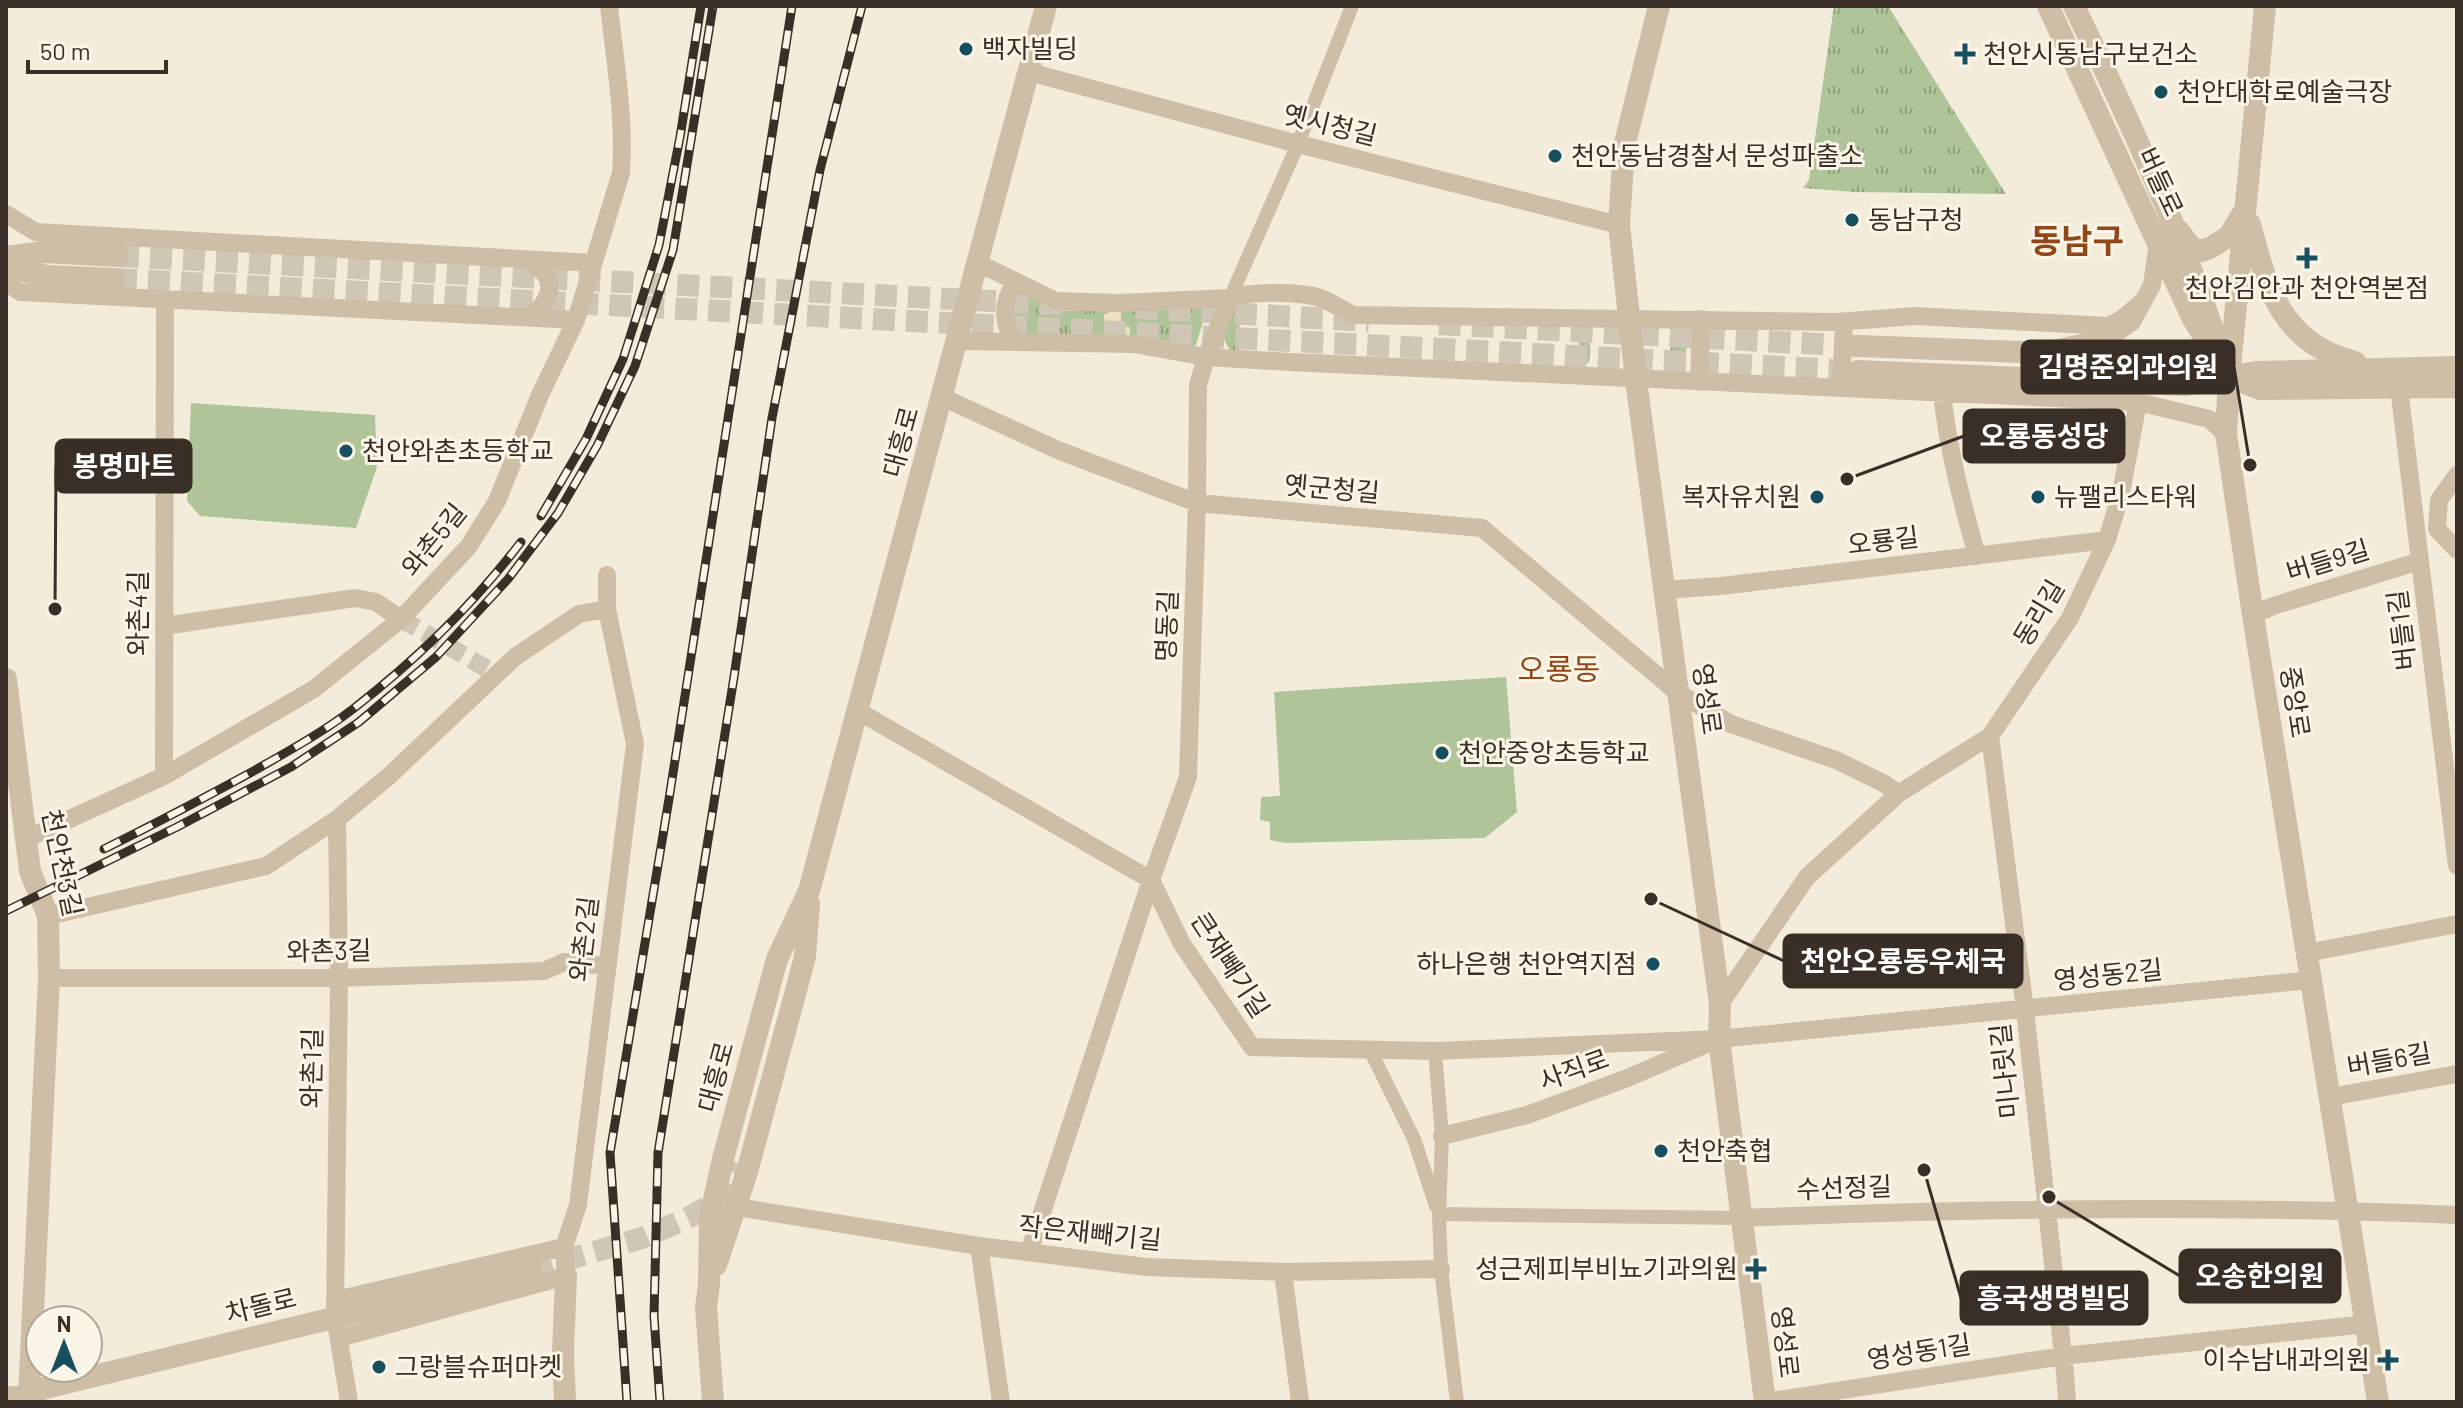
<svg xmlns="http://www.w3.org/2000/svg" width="2463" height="1408" font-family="Barlow,'Noto Sans KR',sans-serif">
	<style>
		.grass { fill: url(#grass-tufts) }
		.park { fill: #afc599 }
		.plaza { fill: #eee1c0 }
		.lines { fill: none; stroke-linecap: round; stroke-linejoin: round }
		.minor-tunnel { stroke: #cfc6b6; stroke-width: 18; stroke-dasharray: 18 9; stroke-linecap: butt }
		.tertiary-tunnel { stroke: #cfc6b6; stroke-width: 22; stroke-dasharray: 22 11; stroke-linecap: butt }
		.pedestrian { stroke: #cebea5; stroke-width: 14 }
		.minor { stroke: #cebea5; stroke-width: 18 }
		.tertiary { stroke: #cebea5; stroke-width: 22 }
		.rail-casing { stroke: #392f27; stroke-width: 9 }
		.rail { stroke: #fbf5e7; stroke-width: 6; stroke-dasharray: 18; stroke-linecap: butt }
		.poi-dot { fill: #184f5f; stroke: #fbf5e7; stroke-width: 3 }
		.labels { text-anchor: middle; stroke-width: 6; stroke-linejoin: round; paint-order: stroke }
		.poi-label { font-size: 26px; fill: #392f27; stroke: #fbf5e7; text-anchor: start }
		.street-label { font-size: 26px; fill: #392f27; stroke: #fbf5e7 }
		.quarter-label { font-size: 30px; fill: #914717; stroke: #fbf5e7 }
		.district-label { font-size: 34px; font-weight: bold; fill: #914717; stroke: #fbf5e7 }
		.leader { fill: none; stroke: #392f27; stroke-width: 3 }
		.callout-dot { fill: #392f27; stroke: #fbf5e7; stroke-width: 3 }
		.callout { fill: #392f27; stroke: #392f27; stroke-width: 3 }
		.callout-label { font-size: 28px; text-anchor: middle; font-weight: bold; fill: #fff }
	</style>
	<defs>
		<pattern id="grass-tufts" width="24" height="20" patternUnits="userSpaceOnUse" patternTransform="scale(2)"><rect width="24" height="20" fill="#afc599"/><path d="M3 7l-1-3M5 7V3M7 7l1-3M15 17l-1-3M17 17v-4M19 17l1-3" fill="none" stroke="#8fa07d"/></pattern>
	</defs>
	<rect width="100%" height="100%" fill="#f4ecda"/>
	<path class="grass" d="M 1834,6 L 1888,6 L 2006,194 L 1854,192 L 1803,188 L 1809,180 Z
		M 1016,289 L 1058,311 L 1108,309 L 1108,315 L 1105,314 L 1104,340 L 1022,339 L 1009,310 Z
		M 1240,302 L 1239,351 L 1230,350 C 1216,331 1227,317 1240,302 Z
		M 1208,306 L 1196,345 L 1190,347 L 1130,341 L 1121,327 L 1121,309 Z
		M 1579,324 C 1591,334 1592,347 1589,362 L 1579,370 Z
		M 1683,325 L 1687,325 L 1685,374 C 1669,365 1668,349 1673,332 Z"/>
	<path class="park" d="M 191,403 L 375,415 L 377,467 L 356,528 L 200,516 L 187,501 Z
		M 1506,677 L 1517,812 L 1485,838 L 1286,843 L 1270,840 L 1270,822 L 1260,820 L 1261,797 L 1280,796 L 1274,692 Z"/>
	<path class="plaza" d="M 1108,309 L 1121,309 L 1121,326 L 1130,327 L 1130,341 L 1104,340 L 1104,314 L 1108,314 Z"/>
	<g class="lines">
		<path class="minor-tunnel" d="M 401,619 L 496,674"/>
		<path class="tertiary-tunnel" d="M 117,256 L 1070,305
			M 115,279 L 1858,371
			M 1136,308 L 1369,321
			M 1439,324 L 1858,346
			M 531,1270 L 642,1238 L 688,1218 L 707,1207 L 720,1193 L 737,1163"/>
		<path class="pedestrian" d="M 1230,298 L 1298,144 L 1352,6
			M 1370,1050 L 1414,1139 L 1436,1206
			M 1435,1051 L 1442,1136 L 1439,1214 L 1441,1269 L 1457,1402
			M 1439,1214 L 1741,1218"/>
		<path class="minor" d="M 1029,72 L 1298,144 L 1619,225
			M 6,214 L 36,232 L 593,263
			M 529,261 C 533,264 540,268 544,273 C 557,289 543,307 530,317
			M 978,263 L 1056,301 L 1118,303 L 1230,298 C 1253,291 1289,292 1313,296 C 1326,298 1341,309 1353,315 L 1837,322 L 1915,316 L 2108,326 L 2122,319 L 2141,303
			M 6,282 L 20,292 L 576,320
			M 957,341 L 1134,344 L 1206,357 L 1290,362 L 2138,402 L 2209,419 L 2226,434
			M 1015,342 C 1001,321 1002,303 1015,282
			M 2057,348 L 2111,337 L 2132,322 L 2152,285 L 2158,243
			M 1699,382 L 1701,319
			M 1841,388 L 1844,322
			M 2399,388 L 2457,866
			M 1942,393 C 1948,450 1962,502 1977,556
			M 942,397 L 1060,451 L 1197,503 L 1482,528 L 1678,693 L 1731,724 L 1836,760 L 1885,784 L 1898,794
			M 2457,475 L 2439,500 L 2437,529 L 2457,550
			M 1664,590 L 1721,586 L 2107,540
			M 2253,615 L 2273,606 L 2420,561
			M 164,626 L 355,598 L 376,602 L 401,619 L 469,546 L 497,501 L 540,395 L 576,320 L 621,173 C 625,118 615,61 609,6
			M 858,711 L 1151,880 L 1182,944 L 1252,1047 L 1435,1051 L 1719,1039 L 2311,980
			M 1990,736 L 2025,1010 L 2065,1373 L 2067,1402
			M 164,776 L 314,689 L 401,619
			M 337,819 L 339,978 L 335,1316 L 349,1402
			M 26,839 L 164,776 L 165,299
			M 48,916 L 266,866 L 337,819 L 389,776 L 515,657 L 579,614 L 607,609
			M 2307,953 L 2457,924
			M 49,978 L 339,978 L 544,971 L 564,962 L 607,966
			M 1720,1004 L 1807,877 L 1898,794 L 1990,736 L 2070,618 L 2107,540 L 2121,493 L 2138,402
			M 2330,1097 L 2457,1074
			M 1442,1136 L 1527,1115 L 1625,1079 L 1709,1043
			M 737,1207 L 979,1246 L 1146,1267 L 1283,1272 L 1441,1269
			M 1741,1218 C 1980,1208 2218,1205 2457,1215
			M 979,1246 L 1001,1402
			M 1029,1252 L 1151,880 L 1188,777 L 1197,503 L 1198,385 L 1206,357 L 1230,298
			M 1283,1272 L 1300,1402
			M 336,1300 L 564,1247
			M 339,1338 L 566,1276 L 564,1247 L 578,1205 L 635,744 L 607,609 L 607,575
			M 1765,1402 L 2063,1356 L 2367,1324"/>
		<path class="tertiary" d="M 1659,6 L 1624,147 L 1619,225 L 1636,380 L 1720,1004 L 1719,1039 L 1765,1402
			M 2048,6 L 2192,317 L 2229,378
			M 2074,6 C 2127,115 2179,227 2217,342
			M 2265,6 L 2229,378 L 2226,434 L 2253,615 L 2378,1402
			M 2250,224 C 2267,289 2282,344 2355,362
			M 2179,231 L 2191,247 L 2201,251 L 2210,248 L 2229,236 L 2243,213
			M 6,257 L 44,252 L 117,256
			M 6,267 L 47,276 L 115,279
			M 1858,346 L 2180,358 L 2260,389 L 2457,387
			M 1858,371 L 2186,385 L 2256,372 L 2457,367
			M 6,679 L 30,871 L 48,916 L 49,978 L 29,1395
			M 716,1265 L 747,1172 L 805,957 L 809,904
			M 6,1398 L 29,1395 L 45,1388 L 531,1270
			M 565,1402 L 563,1352 L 566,1276
			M 713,1402 L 706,1307 L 709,1285 L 710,1217 L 724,1155 L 777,959 L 809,891 L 1046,6"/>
		<defs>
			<path id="rail" d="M 541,516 L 586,439 L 623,359 L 659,245 L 680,137 L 701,6
				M 104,849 C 153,825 202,799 250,773 C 285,753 322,733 353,709 C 416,660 473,605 521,542
				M 6,911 L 177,827 L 291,767 L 359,722 L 436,657 L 508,579 L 558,513 L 597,446 L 635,366 L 673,250 L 713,6
				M 627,1402 L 610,1153 L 669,799 L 792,6
				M 660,1402 L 654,1316 L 658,1153 L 734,677 L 772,418 L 820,170 L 862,6"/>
		</defs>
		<use href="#rail" class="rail-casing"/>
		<use href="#rail" class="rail"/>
	</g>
	<g class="poi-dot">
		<circle cx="966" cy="49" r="8"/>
		<path d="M1961 42h8v8h8v8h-8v8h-8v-8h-8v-8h8z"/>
		<circle cx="2161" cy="92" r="8"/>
		<circle cx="1555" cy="156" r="8"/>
		<circle cx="1852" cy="220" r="8"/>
		<path d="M2303 246h8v8h8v8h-8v8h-8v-8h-8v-8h8z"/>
		<circle cx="346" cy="451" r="8"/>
		<circle cx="1817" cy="497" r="8"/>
		<circle cx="2038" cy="497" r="8"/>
		<circle cx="1442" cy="753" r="8"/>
		<circle cx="1653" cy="964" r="8"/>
		<circle cx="1661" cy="1151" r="8"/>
		<path d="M1752 1257h8v8h8v8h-8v8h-8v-8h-8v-8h8z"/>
		<path d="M2384 1348h8v8h8v8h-8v8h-8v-8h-8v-8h8z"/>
		<circle cx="379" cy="1367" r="8"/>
	</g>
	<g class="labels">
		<g class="poi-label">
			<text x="982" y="58">백자빌딩</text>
			<text x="1983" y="63">천안시동남구보건소</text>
			<text x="2177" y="101">천안대학로예술극장</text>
			<text x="1571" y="165">천안동남경찰서 문성파출소</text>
			<text x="1868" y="229">동남구청</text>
			<text x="2307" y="297" text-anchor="middle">천안김안과 천안역본점</text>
			<text x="362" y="460">천안와촌초등학교</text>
			<text x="1801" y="506" text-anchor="end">복자유치원</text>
			<text x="2054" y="506">뉴팰리스타워</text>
			<text x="1458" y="762">천안중앙초등학교</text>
			<text x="1637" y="973" text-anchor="end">하나은행 천안역지점</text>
			<text x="1677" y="1160">천안축협</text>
			<text x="1738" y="1278" text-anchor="end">성근제피부비뇨기과의원</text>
			<text x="2370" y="1369" text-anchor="end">이수남내과의원</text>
			<text x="395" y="1376">그랑블슈퍼마켓</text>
		</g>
		<g class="street-label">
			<text transform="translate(1330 125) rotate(14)" y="9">옛시청길</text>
			<text transform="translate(2160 182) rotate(65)" y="9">버들로</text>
			<text transform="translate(901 442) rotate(-75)" y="9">대흥로</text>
			<text transform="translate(1332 489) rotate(5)" y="9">옛군청길</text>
			<text transform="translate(434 540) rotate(-51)" y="9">와촌5길</text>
			<text transform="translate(1883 541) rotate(-7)" y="9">오룡길</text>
			<text transform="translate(2328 561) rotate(-17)" y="9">버들9길</text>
			<text transform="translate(138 613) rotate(-90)" y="9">와촌4길</text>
			<text transform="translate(2039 613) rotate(-59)" y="9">동리길</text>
			<text transform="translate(1167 626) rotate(-88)" y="9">명동길</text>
			<text transform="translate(2402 630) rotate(-97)" y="9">버들1길</text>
			<text transform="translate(1707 699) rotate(82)" y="9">영성로</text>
			<text transform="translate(2295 702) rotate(81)" y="9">중앙로</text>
			<text transform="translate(62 863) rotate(78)" y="9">천안천3길</text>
			<text transform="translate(584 939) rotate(-83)" y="9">와촌2길</text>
			<text transform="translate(329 951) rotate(-1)" y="9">와촌3길</text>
			<text transform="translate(1230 965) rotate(57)" y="9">큰재빼기길</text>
			<text transform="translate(2108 975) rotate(-6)" y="9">영성동2길</text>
			<text transform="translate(2389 1060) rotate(-10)" y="9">버들6길</text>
			<text transform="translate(312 1068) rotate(-89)" y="9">와촌1길</text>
			<text transform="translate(1574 1070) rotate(-20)" y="9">사직로</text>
			<text transform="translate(2005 1071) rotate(-96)" y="9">미나릿길</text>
			<text transform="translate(716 1077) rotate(-75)" y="9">대흥로</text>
			<text transform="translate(1844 1188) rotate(-2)" y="9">수선정길</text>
			<text transform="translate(1090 1233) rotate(6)" y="9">작은재빼기길</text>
			<text transform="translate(261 1306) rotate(-14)" y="9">차돌로</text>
			<text transform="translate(1785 1342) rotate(83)" y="9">영성로</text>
			<text transform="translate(1919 1352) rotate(-9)" y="9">영성동1길</text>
		</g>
		<g class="quarter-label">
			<text x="1559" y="680">오룡동</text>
		</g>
		<g class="district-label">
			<text x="2077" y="253">동남구</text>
		</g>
	</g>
	<path class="leader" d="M2250 465L2234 367M1847 479L1964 436M55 609L56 466M1651 899L1784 961M2049 1197L2180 1276M1924 1170L1961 1298"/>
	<g class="callout-dot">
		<circle cx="2250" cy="465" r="8"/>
		<circle cx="1847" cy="479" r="8"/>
		<circle cx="55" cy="609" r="8"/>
		<circle cx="1651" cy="899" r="8"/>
		<circle cx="2049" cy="1197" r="8"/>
		<circle cx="1924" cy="1170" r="8"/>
	</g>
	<g class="callout">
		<rect x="2022" y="341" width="212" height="52" rx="8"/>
		<rect x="1964" y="410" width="160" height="52" rx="8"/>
		<rect x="56" y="440" width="135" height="52" rx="8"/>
		<rect x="1784" y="935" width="238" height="52" rx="8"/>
		<rect x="2180" y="1250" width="160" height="52" rx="8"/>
		<rect x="1961" y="1272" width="186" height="52" rx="8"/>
	</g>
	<g class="callout-label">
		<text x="2128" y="377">김명준외과의원</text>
		<text x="2044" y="446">오룡동성당</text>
		<text x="124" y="476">봉명마트</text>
		<text x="1903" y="971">천안오룡동우체국</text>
		<text x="2260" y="1286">오송한의원</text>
		<text x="2054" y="1308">흥국생명빌딩</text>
	</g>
	<rect width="2463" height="1408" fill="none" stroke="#392f27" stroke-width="16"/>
	<g transform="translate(64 1344)"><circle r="38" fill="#fbf5e7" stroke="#ada69a" stroke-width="2"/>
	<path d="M0-6L14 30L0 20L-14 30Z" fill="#184f5f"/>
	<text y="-12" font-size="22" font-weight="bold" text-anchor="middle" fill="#392f27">N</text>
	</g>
	<path d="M28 60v12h138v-12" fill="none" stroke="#392f27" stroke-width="4"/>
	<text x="40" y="60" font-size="24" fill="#392f27" stroke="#fbf5e7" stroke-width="6" paint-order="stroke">50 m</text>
</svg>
